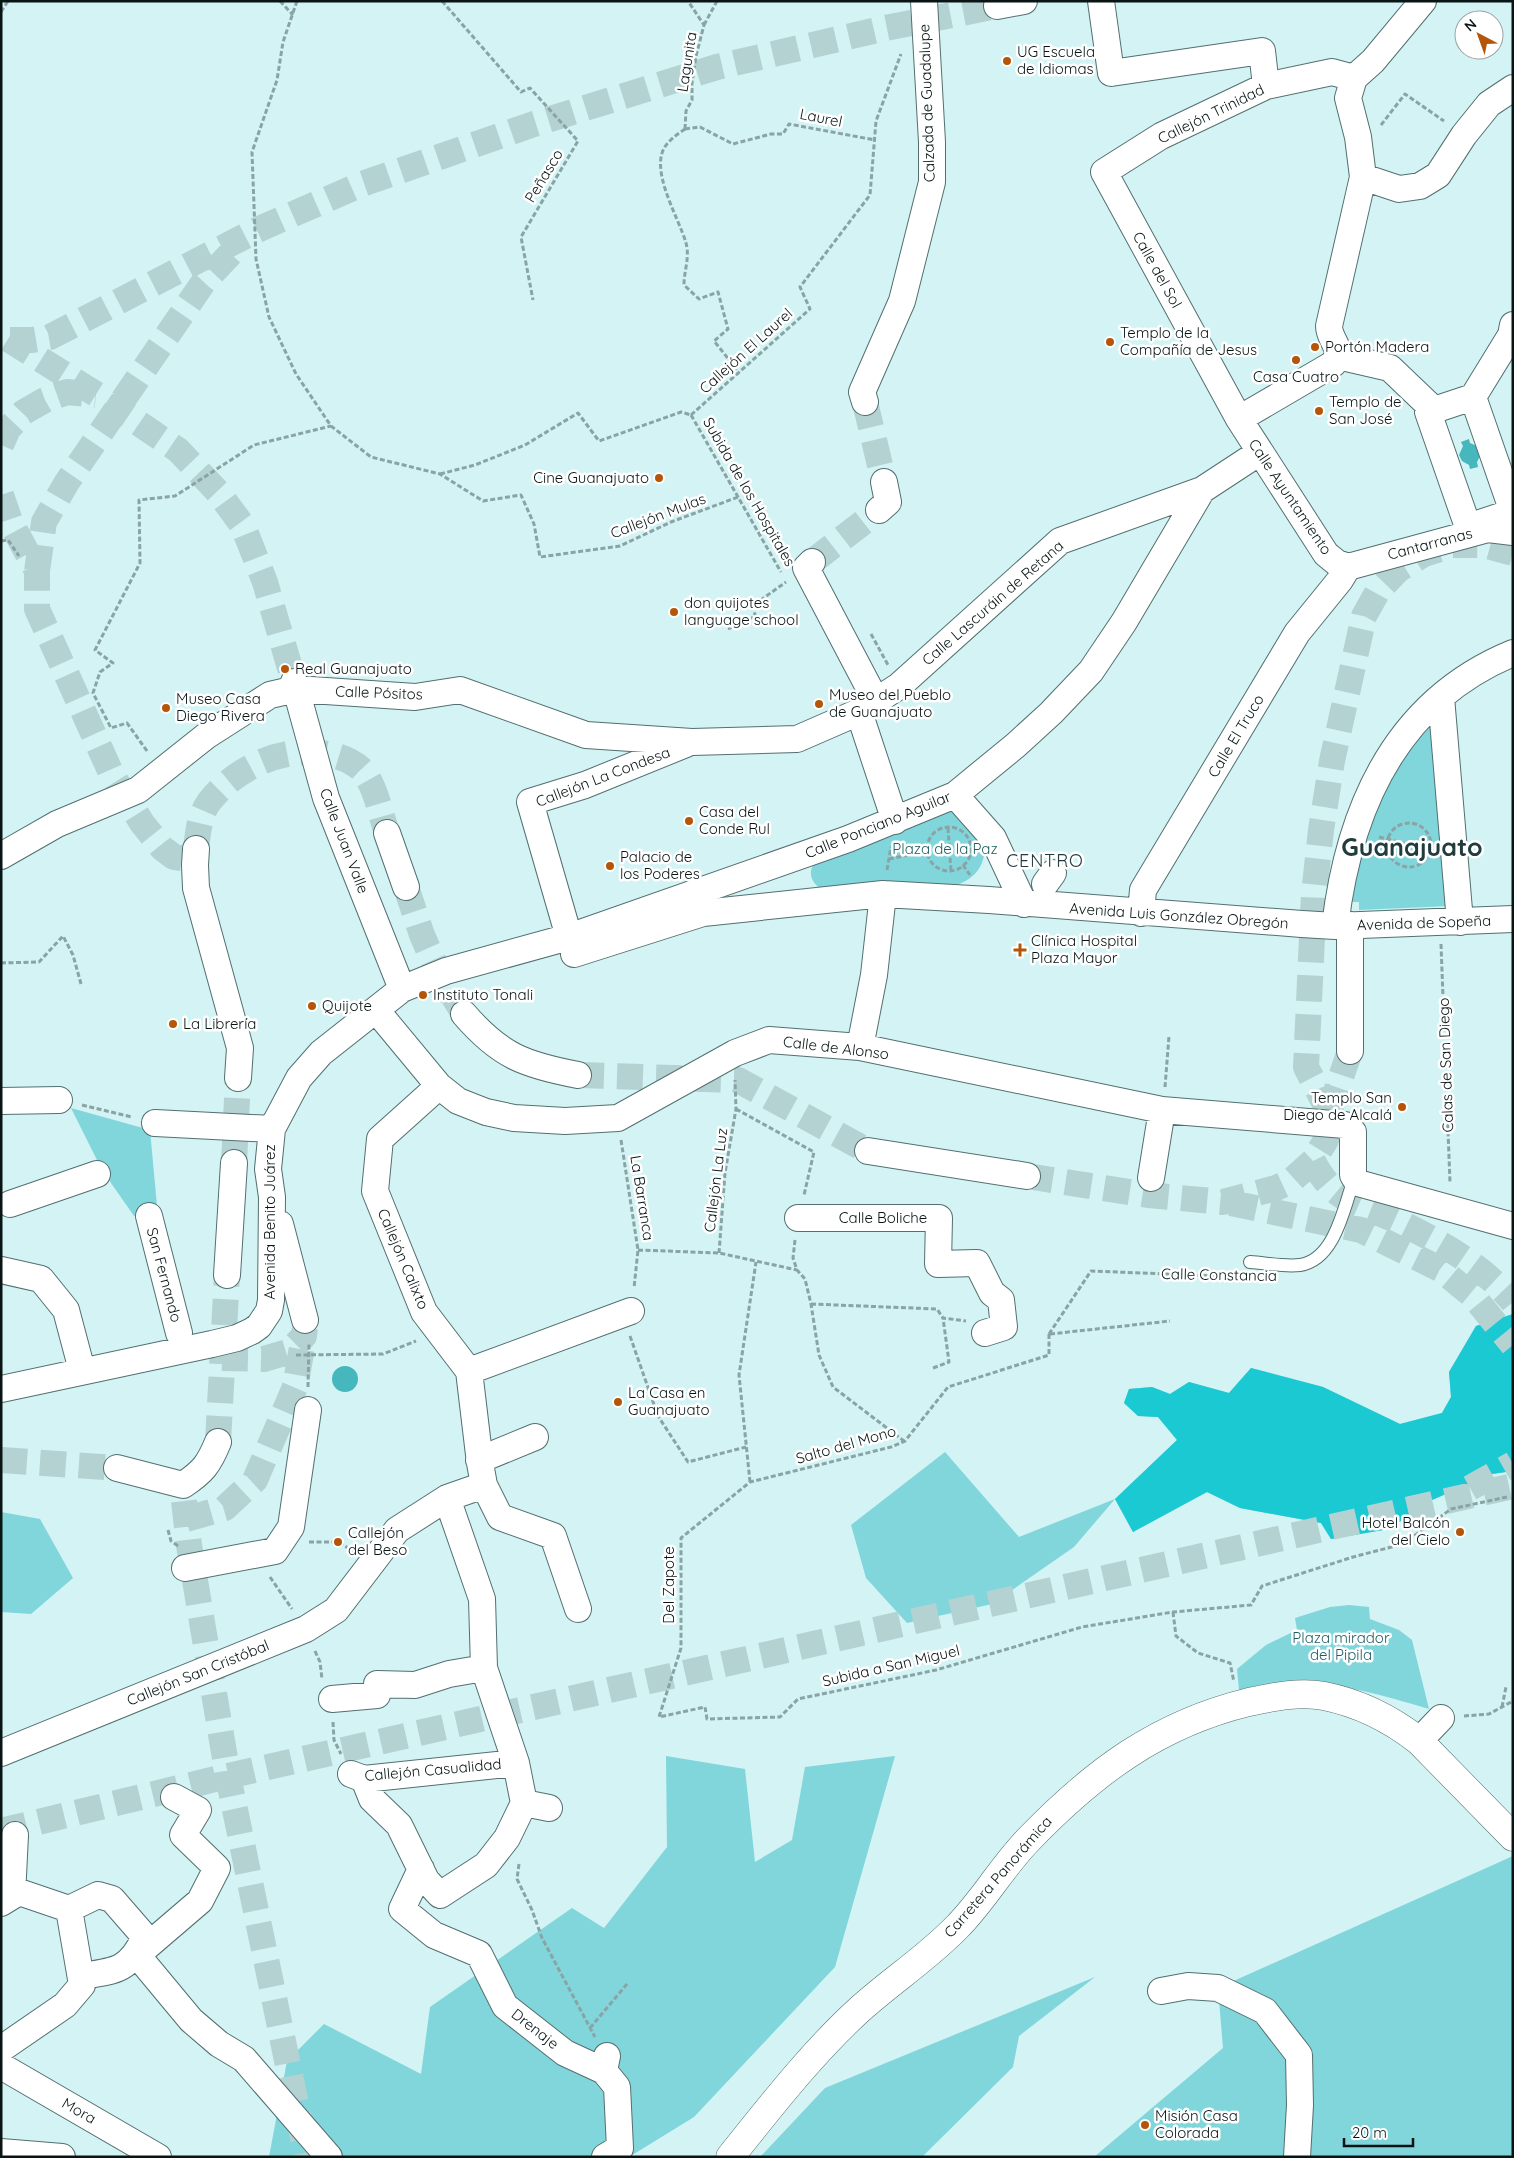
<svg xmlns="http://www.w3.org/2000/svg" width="1514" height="2158" font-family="Quicksand,sans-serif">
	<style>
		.green { fill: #80d6db }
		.forest { fill: #1bc9d2 }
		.water { fill: #46b7bd }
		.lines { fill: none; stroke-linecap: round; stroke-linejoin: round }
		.street-tunnel { stroke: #b5d2d3; stroke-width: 26; stroke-dasharray: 26 13; stroke-linecap: butt }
		.lane-casing { stroke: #536f70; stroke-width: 14 }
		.street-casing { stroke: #536f70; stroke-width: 28 }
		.secondary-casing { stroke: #536f70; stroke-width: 29 }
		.path { stroke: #8aa3a4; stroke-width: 3; stroke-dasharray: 5 2.5; stroke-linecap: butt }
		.lane { stroke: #fff; stroke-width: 12 }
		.street { stroke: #fff; stroke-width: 26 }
		.secondary { stroke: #fff; stroke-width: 28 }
		.poi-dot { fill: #b45509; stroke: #fff; stroke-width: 2 }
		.labels { text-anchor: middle; stroke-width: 5; stroke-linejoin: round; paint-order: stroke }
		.poi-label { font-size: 15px; fill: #091515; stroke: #fff; text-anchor: start }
		.street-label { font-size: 15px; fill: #091515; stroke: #fff }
		.park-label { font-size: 15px; fill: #205e62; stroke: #fff }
		.quarter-label { font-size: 18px; letter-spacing: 1px; fill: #223c3e; stroke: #fff }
		.town-label { font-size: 25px; font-weight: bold; fill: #223c3e; stroke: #fff }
	</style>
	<rect width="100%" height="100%" fill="#d3f3f4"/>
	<path class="green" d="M 1426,724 L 1436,728 L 1449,906 L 1359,910 L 1359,902 L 1346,902 L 1384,776 Z
		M 947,811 L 960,813 L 985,840 C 986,865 977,878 954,886 L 820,888 C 810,881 808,871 815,862 Z
		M 71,1108 L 150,1130 L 157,1206 L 134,1216 L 102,1170 Z
		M 1513,1314 L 1513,1471 L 1492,1474 L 1432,1500 L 1389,1529 L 1331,1539 L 1321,1523 L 1240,1508 L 1207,1492 L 1133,1532 L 1115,1499 L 1074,1547 L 992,1604 L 907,1623 L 866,1578 L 851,1525 L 945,1452 L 1019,1537 L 1115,1499 L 1177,1440 L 1158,1417 L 1138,1416 L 1124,1403 L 1129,1389 L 1152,1387 L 1170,1394 L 1189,1382 L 1229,1393 L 1251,1368 L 1323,1387 L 1400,1424 L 1442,1413 L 1451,1397 L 1449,1372 L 1476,1326 Z
		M 1,1512 L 40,1519 L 73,1578 L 31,1614 L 1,1612 Z
		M 1349,1605 L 1369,1607 L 1370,1619 L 1399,1630 L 1412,1640 L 1429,1709 C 1367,1691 1303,1671 1239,1690 L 1237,1669 L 1266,1645 L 1297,1630 L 1295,1618 L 1330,1607 Z
		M 666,1756 L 745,1769 L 755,1862 L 792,1840 L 805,1767 L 895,1756 L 835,1967 L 694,2117 L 629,2157 L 269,2157 L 287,2061 L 324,2024 L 421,2074 L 430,2007 L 572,1908 L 604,1928 L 667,1847 Z
		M 1513,1856 L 1513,2157 L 1094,2157 L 1223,2048 L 1218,1988 Z
		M 1095,1977 L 1019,2036 L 1013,2067 L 922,2157 L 760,2157 L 825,2088 Z"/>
	<path class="forest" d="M 1513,1314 L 1513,1471 L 1492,1474 L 1432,1500 L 1389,1529 L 1331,1539 L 1321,1523 L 1240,1508 L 1207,1492 L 1133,1532 L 1115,1499 L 1177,1440 L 1158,1417 L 1138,1416 L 1124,1403 L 1129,1389 L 1152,1387 L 1170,1394 L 1189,1382 L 1229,1393 L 1251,1368 L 1323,1387 L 1400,1424 L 1442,1413 L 1451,1397 L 1449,1372 L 1476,1326 Z"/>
	<path class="water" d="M 1469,439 L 1470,443 L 1477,446 L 1480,456 L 1477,462 L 1478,467 L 1470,469 L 1469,465 L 1462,461 L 1459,455 L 1463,446 L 1461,442 Z
		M332 1379a13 13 0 1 1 26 0a13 13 0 1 1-26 0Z"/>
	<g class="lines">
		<path class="street-tunnel" d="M 8,339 L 99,396 L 178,450 L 218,492 L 243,526 L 265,582 L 294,682
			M 10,340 L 32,340 L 50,337 L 257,230 L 362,184 L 534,124 L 717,67 L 886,28 L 997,6
			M 865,402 L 884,482
			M 1,445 L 8,429 L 24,412 L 45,400 L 67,392 L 96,395
			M 1,495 L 10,521 L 37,571 L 37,609 L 112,775 L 142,823 L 162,848 L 174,857 L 188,859
			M 812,562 L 879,510
			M 37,571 L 44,522 L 67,482 L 203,283 L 232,252
			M 196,849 C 198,833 199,816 209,802 C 235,768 284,745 327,754 C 339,756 351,760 361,769 C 376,785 380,813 387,833
			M 406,887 L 422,935 L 438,971 L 464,1014
			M 578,1075 L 738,1080 L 868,1151
			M 1329,1112 L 1350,1051
			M 1313,1161 C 1335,1205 1361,1203 1401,1223 C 1442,1243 1483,1266 1513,1302
			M 234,1163 L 238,1078
			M 1027,1176 L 1148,1195 L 1223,1202 L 1276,1188 L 1291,1181 L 1313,1161 L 1326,1140 L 1329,1112 L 1306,1067 L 1314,894 L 1321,830 L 1332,761 L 1364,616 L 1378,591 L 1398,570 L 1424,554 L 1453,545 L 1484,545 L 1513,553
			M 1231,1203 L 1361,1230 L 1440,1269 L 1473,1296 L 1513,1345
			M 222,1358 L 264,1359 L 288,1352 L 304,1336 L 305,1328
			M 218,1442 L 227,1275
			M 1,1460 L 117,1468
			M 1470,1488 L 1513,1464
			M 184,1501 L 189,1545 L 228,1776 L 307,2157
			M 186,1519 L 225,1508 L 255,1480 L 295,1387 L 304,1336
			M 1,1831 L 228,1776 L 1513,1486"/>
		<defs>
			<path id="lane" d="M 1250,1262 C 1266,1263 1284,1267 1300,1265 C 1335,1260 1344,1207 1354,1179"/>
			<path id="street" d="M 1101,1 L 1111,73 L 1262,51 L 1266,86
				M 997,6 L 1024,1
				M 1363,177 L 1399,189 L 1420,186 L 1438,175 L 1464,135 L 1489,104 L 1513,88
				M 1338,356 C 1339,345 1329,338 1329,326 L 1363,177 L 1358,137 L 1348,98 L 1354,78 L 1373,61 L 1423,1
				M 1338,356 L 1390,368 L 1434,410
				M 1473,397 L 1513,512 L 1468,527 L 1428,412 Z
				M 1473,397 L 1511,335 L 1513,325
				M 865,402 L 862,392 L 902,301 L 932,182 L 932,142 L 924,1
				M 1239,419 L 1333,364 L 1338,356
				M 879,510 L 888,502 L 884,482
				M 812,562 L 806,568 L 876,701
				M 1348,567 L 1337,563 L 1326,554 L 1239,419 L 1104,172 L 1161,136 L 1266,86 L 1332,72 L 1354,78
				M 1348,567 L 1488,529 L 1513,532
				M 294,682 L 326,798 L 402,989
				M 1441,697 L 1460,922
				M 859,712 L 895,821
				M 955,795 L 993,838 L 1024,904
				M 387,833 L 406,887
				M 196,849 L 195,865 L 196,888 L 240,1048 L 238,1078
				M 1,856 L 57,824 L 138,790 L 206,736 L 270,695 L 296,689 L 415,697 L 460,690 L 586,735 L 692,742 L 797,739 L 859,712 L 899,686 L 1060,541 L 1202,490 L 1260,452
				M 1045,884 L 1053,873
				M 1141,913 L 1143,890 L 1297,633 L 1340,580 L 1348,567
				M 1335,926 C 1349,808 1396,701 1513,653
				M 569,937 L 530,802 L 585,785 L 686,744
				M 574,954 L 703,913 L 883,894 L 989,900 L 1302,924 L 1335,926 L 1513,919
				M 376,1010 L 439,1086 L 458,1101 L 486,1112 L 514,1118 L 565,1121 L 618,1118 L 735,1053 L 769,1040 L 860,1047 L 1162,1110 L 1345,1125 L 1353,1132 L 1353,1175 L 1358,1183 L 1513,1226
				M 464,1014 C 500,1056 525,1065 578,1075
				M 860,1047 L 874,975 L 883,894
				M 1350,1051 L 1350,925
				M 439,1086 L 380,1139 L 375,1191 L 424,1312 L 469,1371 L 480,1463 L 484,1485 L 500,1517 L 553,1536 L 578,1609
				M 1,1101 L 59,1100
				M 155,1123 L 272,1129
				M 868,1151 L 1027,1176
				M 1151,1178 L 1162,1110
				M 10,1204 L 97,1174
				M 149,1216 L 179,1333
				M 798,1218 L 939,1218 L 938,1264 L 977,1263 L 992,1293 L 1001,1300 L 1004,1327 L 985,1333
				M 280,1224 L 305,1320
				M 1,1270 L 41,1279 L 66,1310 L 79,1359
				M 227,1275 L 234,1163
				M 469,1371 L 631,1311
				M 1,1389 L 212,1344 L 237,1338 L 252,1331 L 259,1326 L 269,1311 L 271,1300 L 272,1197 L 268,1169 L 272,1129 L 299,1078 L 321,1053 L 402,989 L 446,971 L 569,937 L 848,839 L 955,795 L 1016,745 L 1051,713 L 1091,671 L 1124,622 L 1202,490
				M 479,1460 L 535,1437
				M 117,1468 L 183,1485 C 203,1472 209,1464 218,1442
				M 185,1568 L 275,1551 L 291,1527 L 308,1410
				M 332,1699 L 377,1695 L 377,1684 L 415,1685 L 449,1674 L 484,1668
				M 1419,1741 L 1441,1718
				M 1,1753 L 306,1629 L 336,1610 L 397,1530 L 447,1498 L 484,1485
				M 351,1774 L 364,1779 L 516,1763
				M 364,1779 L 372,1799 L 399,1825 L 426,1880 L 440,1895 L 486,1865 L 507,1838 L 524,1803 L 516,1763 L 484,1668 L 482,1599 L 447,1498
				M 174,1797 L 198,1810 L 183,1835 L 217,1868 L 200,1901 L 137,1955 L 191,2020 L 219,2044 L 244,2059 L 329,2157
				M 524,1803 L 549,1808
				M 421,1869 L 402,1909 L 434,1935 L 479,1954 L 505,2006 L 565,2053 L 604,2071
				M 12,1896 L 15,1835
				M 1,1903 L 19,1892 L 69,1909
				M 69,1909 L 98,1895 L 112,1899 L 145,1937 C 129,1971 115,1971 81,1976
				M 1161,1991 L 1188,1986 L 1218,1988 L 1265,2011 L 1299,2055 L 1300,2105 L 1297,2157
				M 1,2049 L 65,2005 L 82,1985 L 69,1909
				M 1,2066 L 158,2157
				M 1,2152 L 62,2157
				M 605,2157 L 620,2148 L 617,2087 L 604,2071 L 607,2056"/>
			<path id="secondary" d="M 730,2157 C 771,2106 811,2054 859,2010 C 891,1981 927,1958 957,1927 C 984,1900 1003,1865 1030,1838 C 1094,1772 1158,1724 1249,1702 C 1273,1697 1300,1691 1324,1696 C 1359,1703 1391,1719 1419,1741 L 1513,1837"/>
		</defs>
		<use href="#lane" class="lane-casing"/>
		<use href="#street" class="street-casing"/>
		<use href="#secondary" class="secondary-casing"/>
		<path class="path" d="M 280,1 L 293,15
			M 297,1 L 283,42 L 277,80 L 252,152 L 256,259 L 269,317 L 296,374 L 331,426 L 371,457 L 440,474 L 483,501 L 521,495 L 534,524 L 540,557 L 620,546 L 671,522 L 738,497
			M 442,1 L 521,92 L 530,88 L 578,141 L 521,237 L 533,300
			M 1,12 L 8,1
			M 704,25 L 717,1
			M 1381,125 L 1405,94 L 1444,121
			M 685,129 C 679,133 672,138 667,144 C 647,167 679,218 686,243 C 690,258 684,270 684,285 L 699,299 L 718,292 L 728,329 L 714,341 L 739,372
			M 685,129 L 700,127 L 733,144 L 771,134 L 783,134 L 789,124 L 875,140
			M 685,129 L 686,111 L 692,100 L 692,83 L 696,56 L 704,25 L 688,1
			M 691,415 L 810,309 L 800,287 L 870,195 L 876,121 L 901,54
			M 691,415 L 781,572
			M 440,474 L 475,465 L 525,445 L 578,413 L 599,441 L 681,412 L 691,415
			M 1,541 L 8,540 L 19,556
			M 728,629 L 756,616 L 751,607 L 786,582
			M 871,634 L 888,665
			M 147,751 L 127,723 L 111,728 L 93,693 L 100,672 L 113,663 L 95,650 L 140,563 L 139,500 L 175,496 L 254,445 L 331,426
			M1387 845a22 22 0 1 1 44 0a22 22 0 1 1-44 0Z
			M927 849a22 22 0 1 1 44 0a22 22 0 1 1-44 0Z
			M 948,828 L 951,871
			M 1379,837 L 1407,844
			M 889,859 L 927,851
			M 963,865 L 970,875
			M 887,870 L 891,847
			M 1441,944 L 1450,1183
			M 1,963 L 39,962 L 63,936 L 73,955 L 81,984
			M 1165,1087 L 1169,1036
			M 82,1105 L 132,1117
			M 736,1109 L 814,1152 L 804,1195
			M 621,1140 L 638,1250 L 634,1288
			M 795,1240 L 793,1258 L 797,1270 L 805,1279 L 811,1304 L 819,1355 L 833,1387 L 904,1441
			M 638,1250 L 719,1253 L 797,1270
			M 719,1253 L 725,1173 L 736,1109 L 735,1080
			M 811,1304 L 937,1309 L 943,1318 L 966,1321
			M 1049,1334 L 1049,1355 L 948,1387 L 905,1441 L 891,1447 L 750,1482 L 681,1538 L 681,1648 L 659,1717 L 705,1707 L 707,1719 L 780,1717 L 798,1699 L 936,1670 L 1082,1627 L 1173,1612 L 1251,1605 L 1262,1586 L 1353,1557 L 1403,1544 L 1451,1509 L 1507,1497
			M 1049,1334 L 1091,1271 L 1242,1277
			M 1050,1334 L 1170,1321
			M 630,1336 L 658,1416 L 688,1462 L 746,1447
			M 296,1355 L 383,1354 L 416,1341
			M 933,1368 L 949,1362 L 943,1318
			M 308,1387 L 309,1343
			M 750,1482 L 739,1375 L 756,1262
			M 168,1530 L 171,1541 L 178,1546
			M 309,1542 L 338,1542 L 353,1551
			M 270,1577 L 292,1609
			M 1173,1612 L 1176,1636 L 1198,1653 L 1230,1663 L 1234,1682
			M 315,1651 L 320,1662 L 322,1679
			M 1502,1707 L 1506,1687
			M 1464,1716 L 1489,1714 L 1513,1701
			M 333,1722 L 334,1740 L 341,1754
			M 519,1864 L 517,1879 L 532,1910 L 542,1938 L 595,2037
			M 590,2028 L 627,1984"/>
		<use href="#lane" class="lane"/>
		<use href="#street" class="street"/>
		<use href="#secondary" class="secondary"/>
	</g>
	<g class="poi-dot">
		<circle cx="1007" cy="61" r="5"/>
		<circle cx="1110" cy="342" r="5"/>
		<circle cx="1315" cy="347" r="5"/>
		<circle cx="1296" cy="360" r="5"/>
		<circle cx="1319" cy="411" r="5"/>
		<circle cx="659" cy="478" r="5"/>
		<circle cx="674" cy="612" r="5"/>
		<circle cx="285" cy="669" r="5"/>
		<circle cx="819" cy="704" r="5"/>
		<circle cx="166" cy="708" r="5"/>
		<circle cx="689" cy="821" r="5"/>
		<circle cx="610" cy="866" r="5"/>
		<path d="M1017.5 942.5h5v5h5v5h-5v5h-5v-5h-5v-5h5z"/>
		<circle cx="423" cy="995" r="5"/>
		<circle cx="312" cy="1006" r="5"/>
		<circle cx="173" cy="1024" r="5"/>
		<circle cx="1402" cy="1107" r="5"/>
		<circle cx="618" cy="1402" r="5"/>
		<circle cx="1460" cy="1532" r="5"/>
		<circle cx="338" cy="1542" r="5"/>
		<circle cx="1145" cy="2125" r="5"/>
	</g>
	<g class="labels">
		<g class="poi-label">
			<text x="1017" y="57">UG Escuela<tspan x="1017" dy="17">de Idiomas</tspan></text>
			<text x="1120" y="338">Templo de la<tspan x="1120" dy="17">Compañía de Jesus</tspan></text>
			<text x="1325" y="352">Portón Madera</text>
			<text x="1296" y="382" text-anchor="middle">Casa Cuatro</text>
			<text x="1329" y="407">Templo de<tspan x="1329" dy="17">San José</tspan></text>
			<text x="649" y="483" text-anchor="end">Cine Guanajuato</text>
			<text x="684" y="608">don quijotes<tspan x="684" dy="17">language school</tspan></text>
			<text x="295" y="674">Real Guanajuato</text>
			<text x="829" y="700">Museo del Pueblo<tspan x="829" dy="17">de Guanajuato</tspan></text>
			<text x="176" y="704">Museo Casa<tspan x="176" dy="17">Diego Rivera</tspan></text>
			<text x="699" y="817">Casa del<tspan x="699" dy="17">Conde Rul</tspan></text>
			<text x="620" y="862">Palacio de<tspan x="620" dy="17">los Poderes</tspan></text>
			<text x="1031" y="946">Clínica Hospital<tspan x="1031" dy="17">Plaza Mayor</tspan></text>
			<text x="433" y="1000">Instituto Tonali</text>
			<text x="322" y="1011">Quijote</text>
			<text x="183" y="1029">La Librería</text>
			<text x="1392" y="1103" text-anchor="end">Templo San<tspan x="1392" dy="17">Diego de Alcalá</tspan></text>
			<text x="628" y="1398">La Casa en<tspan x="628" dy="17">Guanajuato</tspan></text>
			<text x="1450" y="1528" text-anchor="end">Hotel Balcón<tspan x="1450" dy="17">del Cielo</tspan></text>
			<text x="348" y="1538">Callejón<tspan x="348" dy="17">del Beso</tspan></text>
			<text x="1155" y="2121">Misión Casa<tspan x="1155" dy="17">Colorada</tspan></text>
		</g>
		<g class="street-label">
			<text transform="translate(687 62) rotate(-81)" y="5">Lagunita</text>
			<text transform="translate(927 103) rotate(-92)" y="5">Calzada de Guadalupe</text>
			<text transform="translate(1211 114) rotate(-26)" y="5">Callejón Trinidad</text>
			<text transform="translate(821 118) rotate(11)" y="5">Laurel</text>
			<text transform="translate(544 176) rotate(-59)" y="5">Peñasco</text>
			<text transform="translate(1157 270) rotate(61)" y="5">Calle del Sol</text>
			<text transform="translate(746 351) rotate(-42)" y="5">Callejón El Laurel</text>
			<text transform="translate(749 492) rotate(60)" y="5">Subida de los Hospitales</text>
			<text transform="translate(1290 497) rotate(56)" y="5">Calle Ayuntamiento</text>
			<text transform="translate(658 516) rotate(-21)" y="5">Callejón Mulas</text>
			<text transform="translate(1430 544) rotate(-15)" y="5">Cantarranas</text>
			<text transform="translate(993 603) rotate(-41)" y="5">Calle Lascuráin de Retana</text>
			<text transform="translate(379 693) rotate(2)" y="5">Calle Pósitos</text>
			<text transform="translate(1236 736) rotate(-59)" y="5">Calle El Truco</text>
			<text transform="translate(603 777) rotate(-21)" y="5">Callejón La Condesa</text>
			<text transform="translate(878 825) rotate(-22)" y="5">Calle Ponciano Aguilar</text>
			<text transform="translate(344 841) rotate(69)" y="5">Calle Juan Valle</text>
			<text transform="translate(1179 916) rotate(4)" y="5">Avenida Luis González Obregón</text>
			<text transform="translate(1424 923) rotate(-2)" y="5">Avenida de Sopeña</text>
			<text transform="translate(836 1048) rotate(7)" y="5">Calle de Alonso</text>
			<text transform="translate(1446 1065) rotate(-92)" y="5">Calas de San Diego</text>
			<text transform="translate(716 1180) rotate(-83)" y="5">Callejón La Luz</text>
			<text transform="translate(642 1198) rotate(81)" y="5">La Barranca</text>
			<text x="883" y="1223">Calle Boliche</text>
			<text transform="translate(270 1222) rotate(-90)" y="5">Avenida Benito Juárez</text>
			<text transform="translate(403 1259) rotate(67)" y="5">Callejón Calixto</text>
			<text transform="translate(164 1275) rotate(75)" y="5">San Fernando</text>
			<text transform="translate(1219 1275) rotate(1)" y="5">Calle Constancia</text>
			<text transform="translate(846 1445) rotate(-16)" y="5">Salto del Mono</text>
			<text transform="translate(669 1585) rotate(-90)" y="5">Del Zapote</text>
			<text transform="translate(891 1666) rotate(-13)" y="5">Subida a San Miguel</text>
			<text transform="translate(198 1673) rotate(-22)" y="5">Callejón San Cristóbal</text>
			<text transform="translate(433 1770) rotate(-5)" y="5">Callejón Casualidad</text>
			<text transform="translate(998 1877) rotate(-49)" y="5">Carretera Panorámica</text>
			<text transform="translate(535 2029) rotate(38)" y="5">Drenaje</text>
			<text transform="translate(79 2111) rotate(30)" y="5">Mora</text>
		</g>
		<g class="park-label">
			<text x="945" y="854">Plaza de la Paz</text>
			<text x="1341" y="1643">Plaza mirador<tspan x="1341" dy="17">del Pipila</tspan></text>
		</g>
		<g class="quarter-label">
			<text x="1045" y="867">CENTRO</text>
		</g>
		<g class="town-label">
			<text x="1412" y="856">Guanajuato</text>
		</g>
	</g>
	<rect width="1514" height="2158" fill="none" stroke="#091515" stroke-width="5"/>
	<g transform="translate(1479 35) rotate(319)"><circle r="24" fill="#ffffff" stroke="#9da1a1"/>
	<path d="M0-4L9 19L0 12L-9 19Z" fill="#b45509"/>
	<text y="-8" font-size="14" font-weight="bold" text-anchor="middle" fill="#091515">N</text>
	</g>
	<path d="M1344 2138v8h69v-8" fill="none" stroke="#091515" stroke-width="2.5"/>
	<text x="1352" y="2138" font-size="15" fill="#091515" stroke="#ffffff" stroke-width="4" paint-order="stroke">20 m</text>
</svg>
